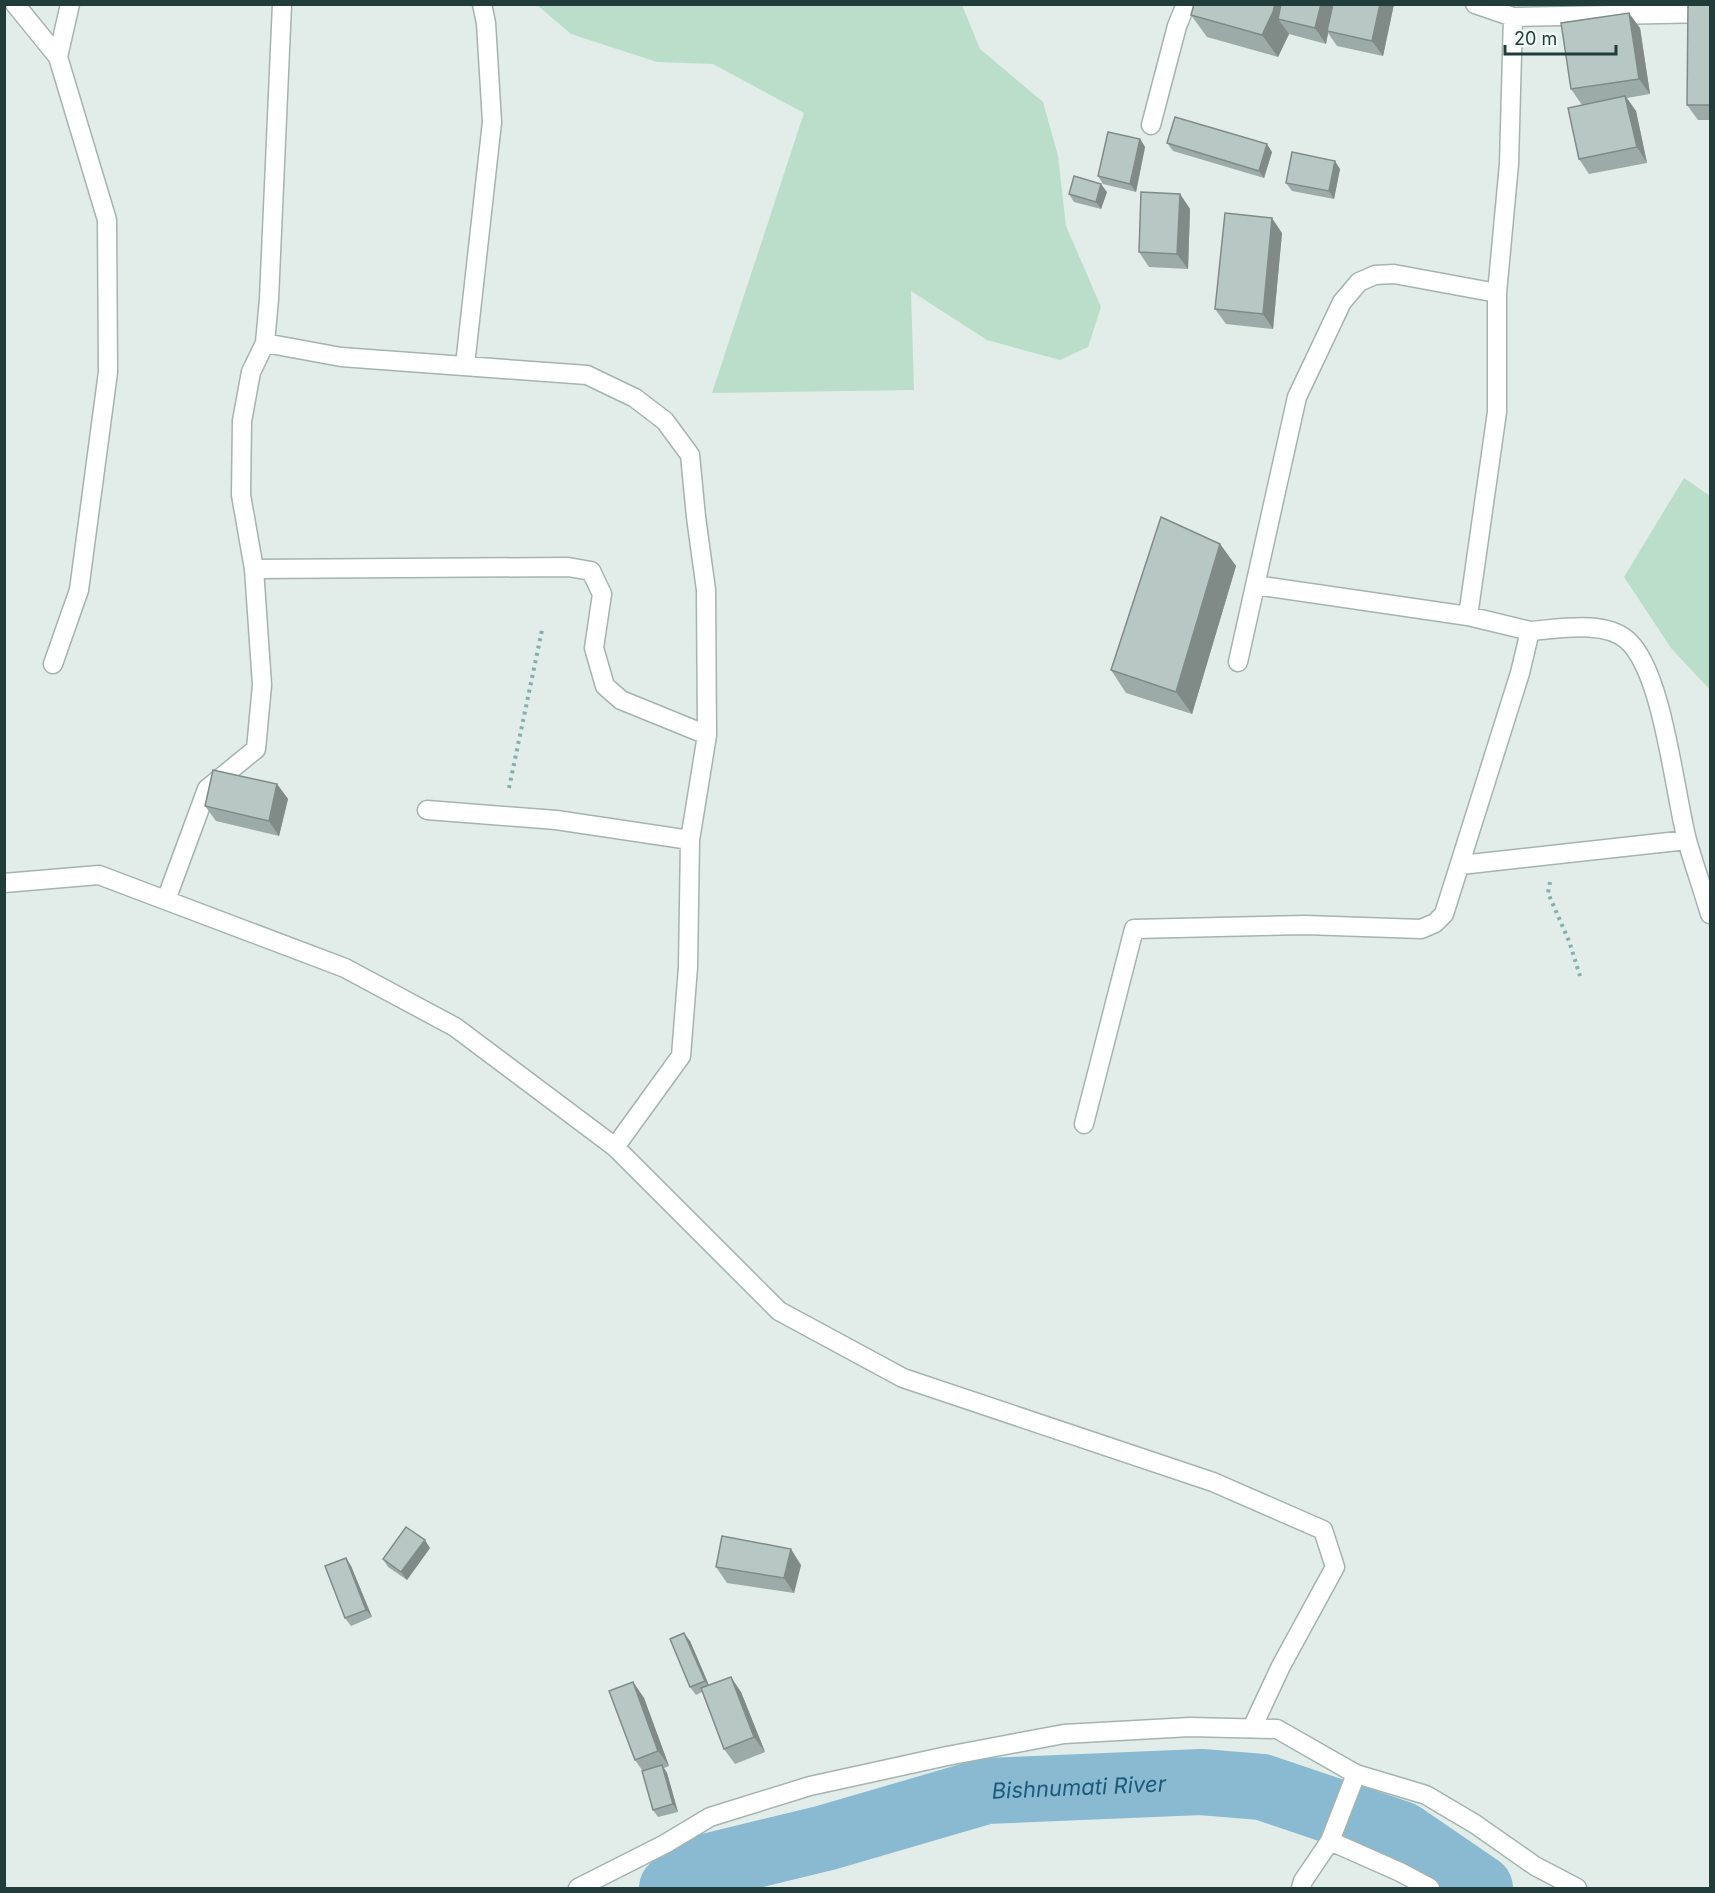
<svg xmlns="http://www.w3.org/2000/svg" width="1715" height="1893" font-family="Inter,sans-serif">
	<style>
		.green { fill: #badeca }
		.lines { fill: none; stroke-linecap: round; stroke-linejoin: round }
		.river { stroke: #89bad2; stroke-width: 66 }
		.street-casing { stroke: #a4b4b1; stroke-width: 21 }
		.path { stroke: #82b0aa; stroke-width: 4; stroke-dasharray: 3 4.5; stroke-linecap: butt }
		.street { stroke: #fff; stroke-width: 18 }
		.wall { fill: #9daba8 }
		.shaded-wall { fill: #808b88 }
		.building { fill: #b7c7c3; stroke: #808b88; stroke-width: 1.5 }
		.labels { text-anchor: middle; stroke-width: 4.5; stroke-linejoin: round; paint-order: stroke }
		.water-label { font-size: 22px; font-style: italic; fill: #1b5a7a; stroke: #f2f9f6 }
	</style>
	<rect width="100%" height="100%" fill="#e2ece9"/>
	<path class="green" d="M 537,5 L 962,5 L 980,49 L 1043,102 L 1058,156 L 1066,226 L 1101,307 L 1088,347 L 1060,360 L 987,340 L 911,291 L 914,390 L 712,393 L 804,113 L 713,64 L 657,62 L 571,34 Z
		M 1684,478 L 1710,496 L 1710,690 L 1671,648 L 1624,577 Z"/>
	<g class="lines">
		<path class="river" id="s1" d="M 672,1888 L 693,1870 L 825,1838 L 986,1791 L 1201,1782 L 1262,1787 L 1401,1834 L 1480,1888"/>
		<defs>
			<path id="street" d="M 15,4 L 58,57
				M 282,4 L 269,299 L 265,343 L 341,357 L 587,375 L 635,398 L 665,421 L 690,455 L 696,517 L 706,590 L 707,735 L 690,840 L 688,967 L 681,1056 L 615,1147
				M 1475,4 L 1513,17 L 1710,13
				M 1151,125 L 1177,26 L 1186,4
				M 465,365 L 492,122 L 486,23 L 482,4
				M 254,569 L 568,567 L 591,571 L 602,594 L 594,648 L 605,686 L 621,700 L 707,735
				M 1468,616 L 1497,412 L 1497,293 L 1509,164 L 1513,17
				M 1530,631 C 1559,629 1604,620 1627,640 C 1663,671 1674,791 1687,840 C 1694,865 1703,890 1710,914
				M 1238,662 L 1297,397 L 1342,302 L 1359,282 L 1375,275 L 1394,274 L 1497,293
				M 53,664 L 79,590 L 108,372 L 107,220 L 58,57 L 70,4
				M 427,810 L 556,820 L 690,840
				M 1461,865 L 1687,840
				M 4,883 L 99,875 L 345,968 L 455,1027 L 615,1147 L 779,1311 L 903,1378 L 1213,1482 L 1323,1530 L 1335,1567 L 1281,1666 L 1252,1728
				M 166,900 L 207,789 L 256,749 L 262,685 L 254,569 L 241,495 L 242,421 L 251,372 L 265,343
				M 1084,1124 L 1134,929 L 1305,925 L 1421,929 L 1435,923 L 1444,914 L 1520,673 L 1530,631 L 1468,616 L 1255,585
				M 1330,1841 L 1356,1774
				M 578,1888 L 665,1844 L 710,1817 L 810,1786 L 947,1756 L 1064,1734 L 1190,1727 L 1277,1729 L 1356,1774 L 1426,1795 L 1475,1824 L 1535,1866 L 1577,1888
				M 1301,1888 L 1303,1881 L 1330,1841 L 1400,1872 L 1430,1888"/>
		</defs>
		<use href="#street" class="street-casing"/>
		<path class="path" d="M 509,788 L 542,630
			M 1550,882 L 1548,893 L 1569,941 L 1580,976"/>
		<use href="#street" class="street"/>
	</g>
	<path class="wall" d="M 1194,4 L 1394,4 L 1383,56 L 1337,46 L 1328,33 L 1326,44 L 1289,34 L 1278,57 L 1207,37 L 1191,15 Z
		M 1710,5 L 1710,120 L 1698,120 L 1687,105 Z
		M 1640,28 L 1650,94 L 1627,98 L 1636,111 L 1647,163 L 1589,174 L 1579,159 L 1582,105 L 1571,89 Z
		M 1140,139 L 1145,147 L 1136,192 L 1103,184 L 1098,176 Z
		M 1167,143 L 1272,152 L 1264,178 L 1173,151 Z
		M 1340,169 L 1334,199 L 1292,191 L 1286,183 Z
		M 1107,192 L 1101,209 L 1074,202 L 1069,194 Z
		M 1180,194 L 1190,209 L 1188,269 L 1149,267 L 1139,252 Z
		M 1282,233 L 1273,329 L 1226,324 L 1215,309 Z
		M 1220,544 L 1236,566 L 1192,714 L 1126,693 L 1111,670 Z
		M 277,784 L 288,799 L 279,836 L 216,821 L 205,806 Z
		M 430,1548 L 407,1580 L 388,1567 L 383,1559 Z
		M 346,1558 L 351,1566 L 372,1617 L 351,1626 L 345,1618 Z
		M 801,1565 L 794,1593 L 727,1583 L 716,1567 Z
		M 690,1641 L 709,1685 L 741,1692 L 765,1752 L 735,1764 L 724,1749 L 702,1692 L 696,1695 L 690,1687 Z
		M 633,1682 L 644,1698 L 669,1766 L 664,1768 L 667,1773 L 678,1812 L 658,1817 L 653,1810 L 642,1770 L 635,1760 Z"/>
	<path class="shaded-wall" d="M 1275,4 L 1296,4 L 1278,19 L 1289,34 L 1278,57 L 1262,35 Z
		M 1321,4 L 1336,4 L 1327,31 L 1328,33 L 1326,44 L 1315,28 Z
		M 1380,4 L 1394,4 L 1383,56 L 1372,41 Z
		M 1629,13 L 1640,28 L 1650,94 L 1639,79 Z
		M 1625,96 L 1636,111 L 1647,163 L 1637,147 Z
		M 1140,139 L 1145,147 L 1136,192 L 1130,184 Z
		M 1267,144 L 1272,152 L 1264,178 L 1259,171 Z
		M 1335,161 L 1340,169 L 1334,199 L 1329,191 Z
		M 1101,184 L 1107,192 L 1101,209 L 1096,202 Z
		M 1180,194 L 1190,209 L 1188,269 L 1177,254 Z
		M 1272,218 L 1282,233 L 1273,329 L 1263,314 Z
		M 1220,544 L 1236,566 L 1192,714 L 1176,692 Z
		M 277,784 L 288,799 L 279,836 L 269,821 Z
		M 425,1540 L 430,1548 L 407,1580 L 401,1572 Z
		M 791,1549 L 801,1565 L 794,1593 L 784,1578 Z
		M 346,1558 L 351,1566 L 372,1617 L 366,1610 Z
		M 684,1633 L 690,1641 L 710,1688 L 705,1681 Z
		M 731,1677 L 741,1692 L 765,1752 L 754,1737 Z
		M 633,1682 L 644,1698 L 669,1766 L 658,1751 Z
		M 662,1765 L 667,1773 L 678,1812 L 673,1804 Z"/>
	<path class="building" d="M 1194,4 L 1275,4 L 1273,12 L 1262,35 L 1191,15 Z
		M 1281,4 L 1321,4 L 1315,28 L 1278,19 Z
		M 1333,4 L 1380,4 L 1372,41 L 1327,31 Z
		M 1688,5 L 1710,5 L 1710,105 L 1687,105 Z
		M 1629,13 L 1639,79 L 1571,89 L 1561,23 Z
		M 1625,96 L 1637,147 L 1579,159 L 1568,108 Z
		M 1175,117 L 1267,144 L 1259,171 L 1167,143 Z
		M 1108,132 L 1140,139 L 1130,184 L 1098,176 Z
		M 1292,152 L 1335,161 L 1329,191 L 1286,183 Z
		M 1074,176 L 1101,184 L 1096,202 L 1069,194 Z
		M 1141,192 L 1180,194 L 1177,254 L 1139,252 Z
		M 1225,213 L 1272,218 L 1263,314 L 1215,309 Z
		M 1161,517 L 1220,544 L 1176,692 L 1111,670 Z
		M 213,770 L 277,784 L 269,821 L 205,806 Z
		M 406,1527 L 425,1540 L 401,1572 L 383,1559 Z
		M 722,1536 L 791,1549 L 784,1578 L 716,1567 Z
		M 346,1558 L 366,1610 L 345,1618 L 325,1566 Z
		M 684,1633 L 705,1681 L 690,1687 L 670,1639 Z
		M 731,1677 L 754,1737 L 724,1749 L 701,1688 Z
		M 633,1682 L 658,1751 L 635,1760 L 609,1691 Z
		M 662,1765 L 673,1804 L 653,1810 L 642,1771 Z"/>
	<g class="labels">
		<g class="water-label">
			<text dy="8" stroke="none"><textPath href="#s1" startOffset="424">Bishnumati River</textPath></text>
		</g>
	</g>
	<rect width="1715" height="1893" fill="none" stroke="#213d3b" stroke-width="12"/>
	<path d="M1505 45v9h111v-9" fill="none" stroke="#213d3b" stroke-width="3"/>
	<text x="1514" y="45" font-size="18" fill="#213d3b" stroke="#f2f9f6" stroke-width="4.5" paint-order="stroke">20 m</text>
</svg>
